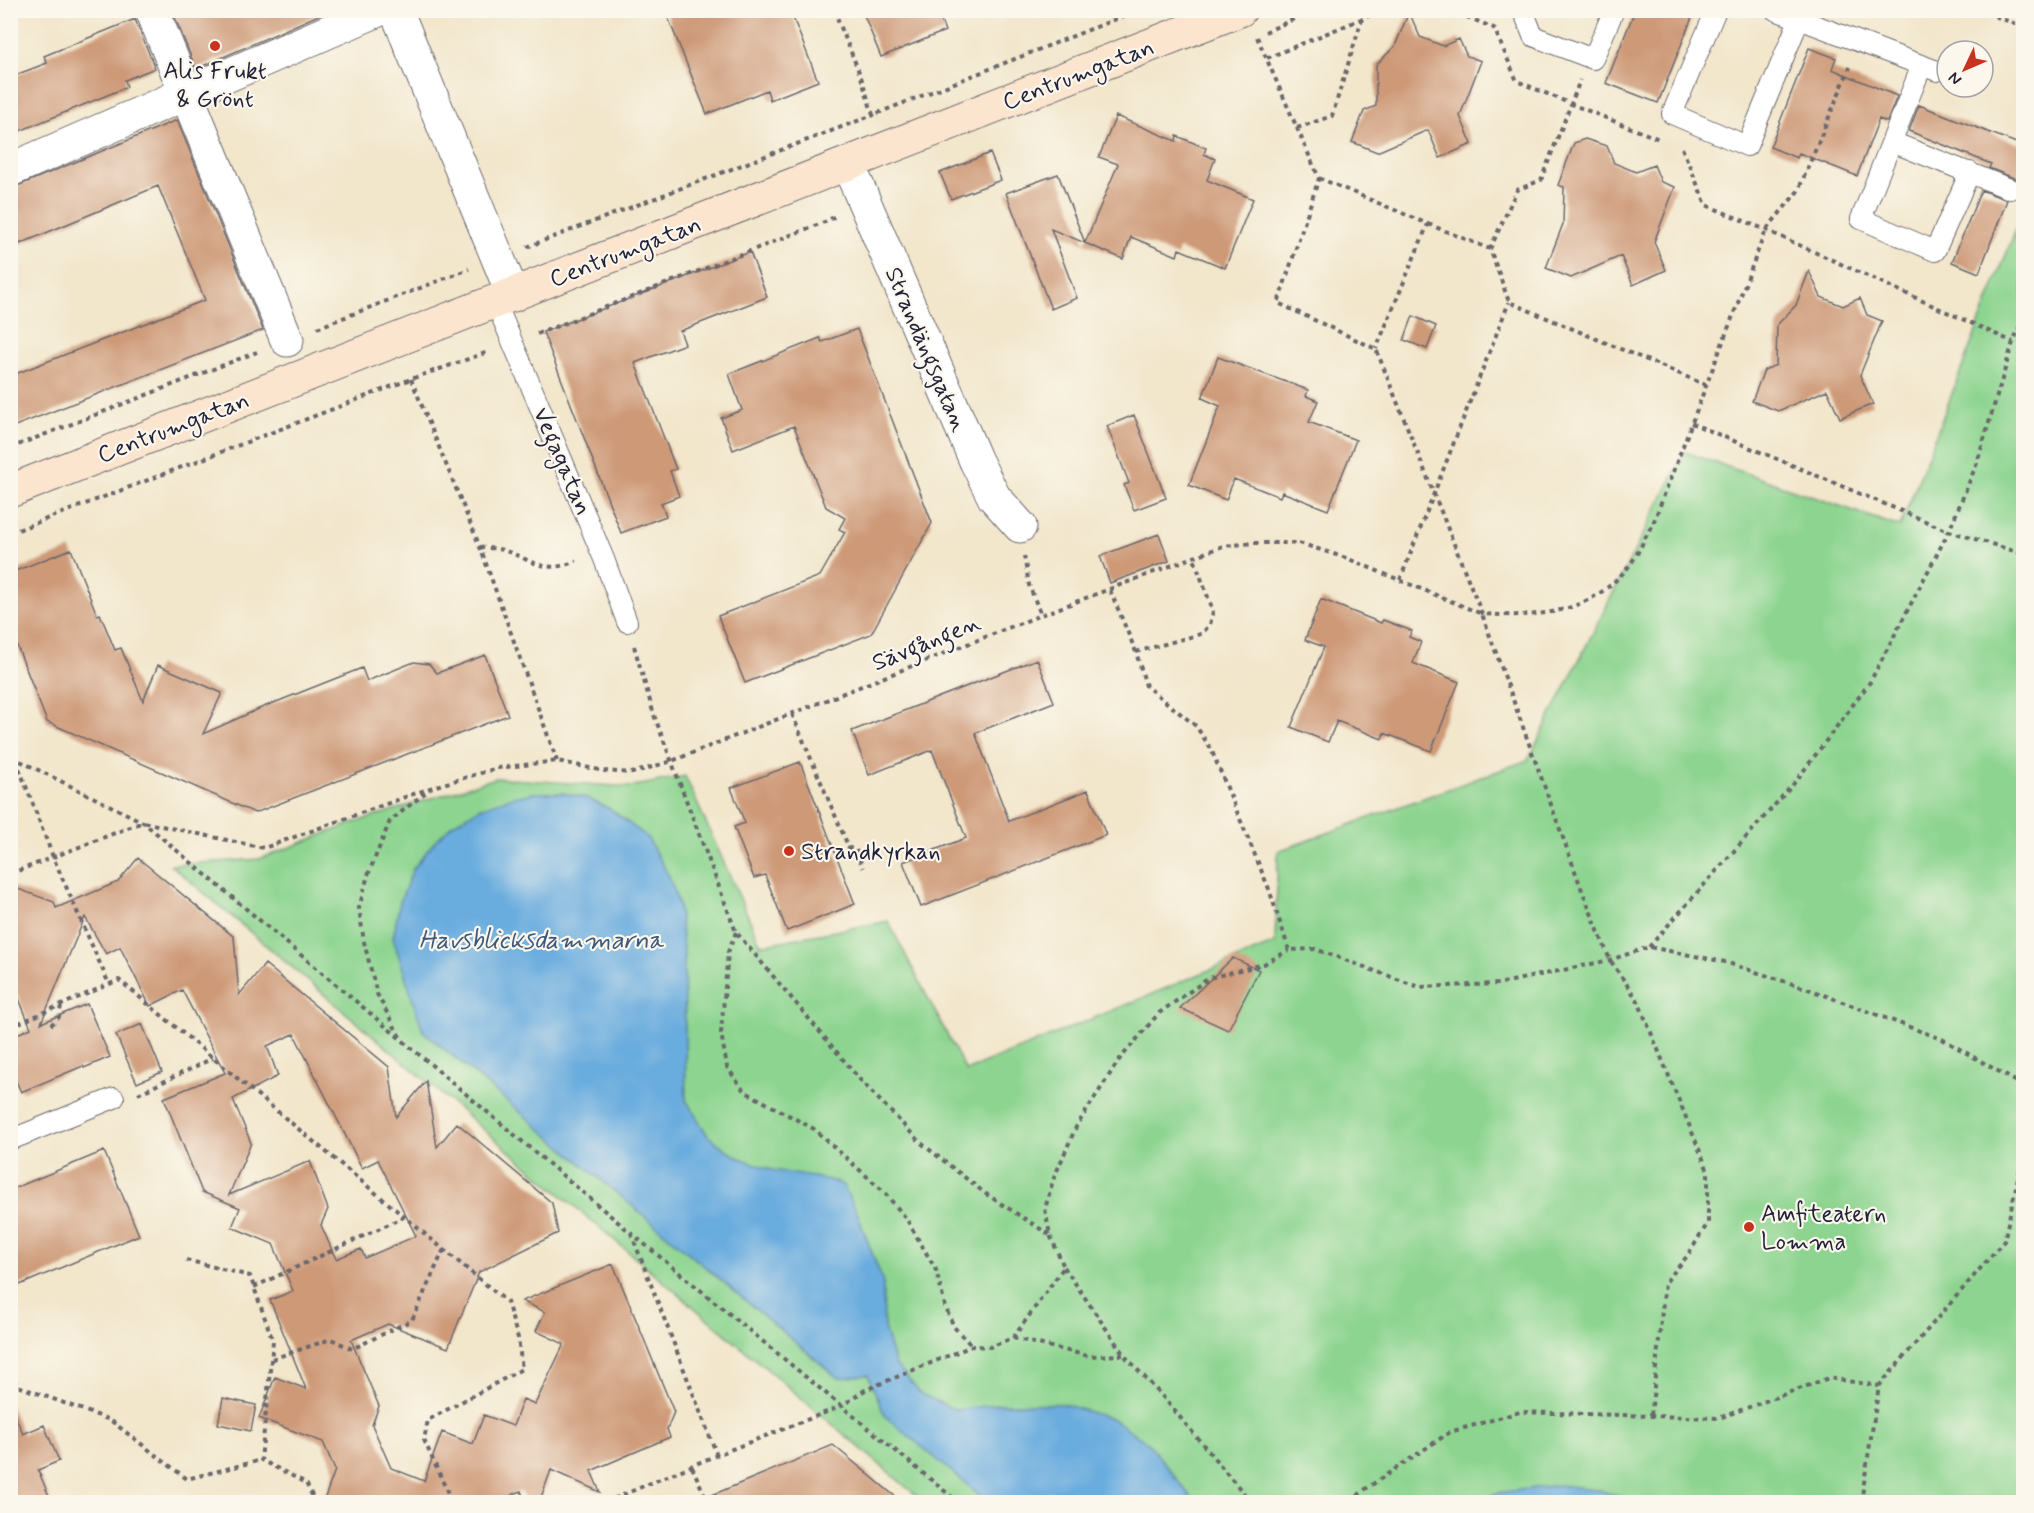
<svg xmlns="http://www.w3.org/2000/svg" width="2034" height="1513" font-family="Mynerve,sans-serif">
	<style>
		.green { fill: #8cd48f; stroke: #577b65; stroke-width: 1.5 }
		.water { fill: #69acde; stroke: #46678c; stroke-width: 1.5 }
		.building { fill: #cd9977; fill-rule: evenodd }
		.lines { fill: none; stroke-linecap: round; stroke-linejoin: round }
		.lane-casing { stroke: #6b676d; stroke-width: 22 }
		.street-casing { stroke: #6b676d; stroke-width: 35 }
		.secondary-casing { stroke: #6b676d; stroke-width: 35 }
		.path { stroke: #6b676d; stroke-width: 4; stroke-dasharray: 4.5 4.5; stroke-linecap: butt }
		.lane { stroke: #fff; stroke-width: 20 }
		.street { stroke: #fff; stroke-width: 33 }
		.secondary { stroke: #fbe5cf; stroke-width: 33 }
		.poi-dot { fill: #c8321e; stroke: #fbf7ec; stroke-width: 2 }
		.labels { text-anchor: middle; stroke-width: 4.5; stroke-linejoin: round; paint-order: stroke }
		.poi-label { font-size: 24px; fill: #22223b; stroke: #fbf7ec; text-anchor: start }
		.street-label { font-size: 24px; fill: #22223b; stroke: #fbf7ec }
		.water-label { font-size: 26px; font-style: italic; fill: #3e597c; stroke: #fbf7ec }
	</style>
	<rect width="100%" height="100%" fill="#fbf7ec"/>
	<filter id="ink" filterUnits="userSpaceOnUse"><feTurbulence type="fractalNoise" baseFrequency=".0167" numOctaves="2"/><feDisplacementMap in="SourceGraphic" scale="12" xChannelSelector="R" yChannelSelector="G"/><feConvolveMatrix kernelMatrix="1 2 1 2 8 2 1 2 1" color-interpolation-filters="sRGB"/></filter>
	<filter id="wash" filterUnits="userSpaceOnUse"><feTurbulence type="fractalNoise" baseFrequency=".008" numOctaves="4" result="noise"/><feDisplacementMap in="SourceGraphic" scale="24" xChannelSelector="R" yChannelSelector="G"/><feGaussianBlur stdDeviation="1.35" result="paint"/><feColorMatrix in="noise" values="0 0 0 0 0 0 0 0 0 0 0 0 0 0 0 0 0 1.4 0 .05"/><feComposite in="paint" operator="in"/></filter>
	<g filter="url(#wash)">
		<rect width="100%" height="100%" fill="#f2e6cb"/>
		<path class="green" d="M 2023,211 L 2023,1502 L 924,1502 L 171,865 L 259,859 L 353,823 L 496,778 L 630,787 L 685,776 L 761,945 L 888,921 L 966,1071 L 1275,943 L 1278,851 L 1528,760 L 1685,452 L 1900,527 Z"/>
		<path class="water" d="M 533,793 L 563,793 L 587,798 L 610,809 L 647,837 L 669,876 L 679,906 L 684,957 L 686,1100 L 708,1136 L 737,1157 L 772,1170 L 830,1180 L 843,1185 L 856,1210 L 883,1282 L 884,1328 L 895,1364 L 921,1394 L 956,1410 L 997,1404 L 1063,1404 L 1113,1419 L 1149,1444 L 1195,1502 L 988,1502 L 885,1416 L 868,1375 L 838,1378 L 423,1031 L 393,938 L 400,902 L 413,869 L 435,841 L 453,824 L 480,808 L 509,798 Z
			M 1558,1485 L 1596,1489 L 1636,1502 L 1475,1502 L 1497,1493 Z"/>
		<g id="blocks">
			<path class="building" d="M 172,10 L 330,10 L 196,69 Z
				M 665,10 L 790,10 L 818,81 L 770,100 L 767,90 L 707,114 Z
				M 862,10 L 937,10 L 945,31 L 881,57 Z
				M 1635,10 L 1695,10 L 1658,103 L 1606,83 Z
				M 1409,12 L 1420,37 L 1443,46 L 1459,39 L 1467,56 L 1481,61 L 1460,116 L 1472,144 L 1440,158 L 1428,130 L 1377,152 L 1352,142 L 1364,111 L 1376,106 L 1376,65 L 1395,46 Z
				M 135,19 L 155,68 L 125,80 L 127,87 L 10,135 L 10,77 L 47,63 L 44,56 Z
				M 1809,48 L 1836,58 L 1832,69 L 1897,96 L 1887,122 L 1879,119 L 1857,176 L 1799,153 L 1797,158 L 1770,147 Z
				M 1919,105 L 2024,146 L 2024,160 L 2016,179 L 1989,168 L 1991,164 L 1909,131 Z
				M 1116,116 L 1176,141 L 1177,136 L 1206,148 L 1204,154 L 1215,159 L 1207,180 L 1253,199 L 1225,268 L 1179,249 L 1177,256 L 1131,237 L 1123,259 L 1085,243 L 1118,164 L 1099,157 Z
				M 177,120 L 263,330 L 10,428 L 10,376 L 205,300 L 158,186 L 10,248 L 10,189 Z
				M 1585,139 L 1607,146 L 1614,163 L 1636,172 L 1654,165 L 1661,182 L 1675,187 L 1654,242 L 1666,270 L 1633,285 L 1621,256 L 1571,278 L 1546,268 L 1563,224 L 1564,187 L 1558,185 L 1574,143 Z
				M 990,153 L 1001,180 L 951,199 L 940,173 Z
				M 1058,174 L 1085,243 L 1051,229 L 1077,298 L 1051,309 L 1006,193 Z
				M 1981,190 L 2007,200 L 1979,273 L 1952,262 Z
				M 750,252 L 767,297 L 680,331 L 685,344 L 635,363 L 676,469 L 670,471 L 679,496 L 661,503 L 666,516 L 621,533 L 543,332 Z
				M 1809,271 L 1821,297 L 1843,306 L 1860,298 L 1867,315 L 1882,321 L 1860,375 L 1873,404 L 1840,418 L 1827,390 L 1778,411 L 1752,401 L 1764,370 L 1776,365 L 1777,325 L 1796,305 Z
				M 1413,316 L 1436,326 L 1427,349 L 1404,340 Z
				M 857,329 L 932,523 L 871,634 L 745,683 L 718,616 L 820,576 L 845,532 L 839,529 L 845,518 L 826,507 L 794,426 L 733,450 L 721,418 L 742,410 L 729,374 L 820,338 L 822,342 Z
				M 1218,357 L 1308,390 L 1306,396 L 1318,401 L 1309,422 L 1356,440 L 1328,510 L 1282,492 L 1280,497 L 1234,479 L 1226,500 L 1189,485 L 1220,406 L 1202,398 Z
				M 1134,415 L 1166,498 L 1134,510 L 1124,485 L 1129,483 L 1107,426 Z
				M 1159,534 L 1169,561 L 1110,583 L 1100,556 Z
				M 71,549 L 97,615 L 100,614 L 115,650 L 121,648 L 143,701 L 158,665 L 222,693 L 203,734 L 261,708 L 362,668 L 367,681 L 414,662 L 429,664 L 437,673 L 485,655 L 508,715 L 255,813 L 47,722 L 10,628 L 10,573 Z
				M 1321,599 L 1381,623 L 1383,620 L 1412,631 L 1409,637 L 1421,642 L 1413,663 L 1459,682 L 1431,751 L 1384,733 L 1382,739 L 1337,721 L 1328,742 L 1291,727 L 1324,647 L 1305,640 Z
				M 1037,659 L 1054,702 L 975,733 L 1009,821 L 1088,790 L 1106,835 L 921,907 L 903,862 L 966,838 L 932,750 L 869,775 L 852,731 Z
				M 800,762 L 855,904 L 787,931 L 765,875 L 754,878 L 734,827 L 745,823 L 731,788 Z
				M 138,858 L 234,937 L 239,995 L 265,964 L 389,1067 L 396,1117 L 426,1081 L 437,1147 L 457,1123 L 552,1203 L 558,1233 L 479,1272 L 448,1348 L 388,1324 L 351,1340 L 379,1406 L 372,1425 L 391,1468 L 424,1481 L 442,1432 L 473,1444 L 484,1415 L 513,1426 L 523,1399 L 535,1404 L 564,1344 L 536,1331 L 545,1312 L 522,1301 L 613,1264 L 674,1412 L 667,1429 L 670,1437 L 591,1471 L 600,1492 L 551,1470 L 539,1503 L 526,1503 L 521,1491 L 493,1503 L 323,1503 L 335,1470 L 323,1442 L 259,1418 L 275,1377 L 306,1389 L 270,1300 L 293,1291 L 273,1244 L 232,1227 L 240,1208 L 202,1192 L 164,1098 L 225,1073 L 182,990 L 150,1006 L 120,947 L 106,954 L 85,917 L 41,1023 L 87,1004 L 110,1057 L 84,1068 L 83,1066 L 21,1092 L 10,1068 L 10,1037 L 31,1028 L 10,977 L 10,886 L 54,902 L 56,908 L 118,882 ZM 294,1034 L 362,1168 L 378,1160 L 416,1236 L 365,1258 L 361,1249 L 336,1259 L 321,1225 L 328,1209 L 310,1161 L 229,1195 L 251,1143 L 233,1099 L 278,1076 L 267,1046 Z
				M 1233,958 L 1259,970 L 1228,1030 L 1180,1008 Z
				M 142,1024 L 162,1072 L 137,1083 L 116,1035 Z
				M 104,1151 L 139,1235 L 10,1289 L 10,1190 Z
				M 223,1398 L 256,1405 L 251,1431 L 218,1424 Z
				M 10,1404 L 23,1434 L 44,1425 L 59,1461 L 38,1470 L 52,1503 L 10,1503 Z
				M 833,1445 L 903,1503 L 695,1503 L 695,1502 Z"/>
		</g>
	</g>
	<g filter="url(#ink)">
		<use href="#blocks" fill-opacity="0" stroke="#6b676d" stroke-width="1.5"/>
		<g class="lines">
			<defs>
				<path id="lane" d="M 1523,10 L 1533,36 L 1593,59 L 1614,10
					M 1716,10 L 1672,114 L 1747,146 L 1799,20
					M 1775,10 L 1937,71
					M 1922,65 L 1861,219 L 1935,251 L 1970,172
					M 1892,142 L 2010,189
					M 495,301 L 604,559 L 627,622
					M 10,1140 L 114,1098"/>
				<path id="street" d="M 152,10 L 287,340
					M 396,10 L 513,295
					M 848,164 L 976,461 L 994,497 L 1020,526
					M 10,170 L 378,10"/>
				<path id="secondary" d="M 10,491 L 1240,10"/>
			</defs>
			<use href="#lane" class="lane-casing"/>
			<use href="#street" class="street-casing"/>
			<use href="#secondary" class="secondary-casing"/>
			<path class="path" d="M 834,10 L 861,77 L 873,115 L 1139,10
				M 1450,10 L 1494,28 L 1517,81 L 1571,104 L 1580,80
				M 1978,10 L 2024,27
				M 1265,32 L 1314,10
				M 1257,37 L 1319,178 L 1278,303 L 1376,349 L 1482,614 C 1540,618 1590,614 1629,566 C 1639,553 1646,535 1654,521 L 1766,230 L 1798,191 L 1850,67
				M 1267,58 L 1383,10
				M 1297,128 L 1332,116 L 1362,19
				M 1682,148 L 1706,205 L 1766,230 L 2013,342
				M 1319,178 L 1428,224 L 1376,349
				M 1428,224 L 1490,249 L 1509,302 L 1706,385
				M 527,247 L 873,115 L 874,117
				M 1490,249 L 1517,190 L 1541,180 L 1571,104 L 1659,139
				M 317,328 L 469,269
				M 537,334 L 827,221 L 837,215
				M 411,379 L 480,547 L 557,761
				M 1691,423 L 1949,531 L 2024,554
				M 10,448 L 257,352
				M 10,533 L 411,379 L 488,352
				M 480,547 C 487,548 496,548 503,550 C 533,560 544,575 576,561
				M 1024,556 L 1029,585 L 1041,615
				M 1400,580 L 1509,302
				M 1110,590 L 1136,652 L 1146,686 L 1196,726 L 1211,749 L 1269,889 L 1289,950 L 1315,949 L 1419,987 L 1498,984 L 1610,960 L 1649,947 L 1725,962 L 1808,989 L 1944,1040 L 2024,1086
				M 634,646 L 654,715 L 736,932 L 862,1082 L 921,1143 L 986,1194 L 1050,1235
				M 1136,652 L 1201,634 L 1210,625 L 1213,611 L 1193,556
				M 792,714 L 849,848 L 856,850 L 863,868
				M 10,747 L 16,759 L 143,822 L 631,1233 L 958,1502
				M 16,760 L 53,857 L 109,984
				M 10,874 L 143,822 L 264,848 L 433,787 L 498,768 L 557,761 L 604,771 L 632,773 L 672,761 L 1041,615 L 1223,546 L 1254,543 L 1299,543 L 1346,558 L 1482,614 L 1583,893 L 1610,960 L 1638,1001 L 1708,1171 L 1708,1223 L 1688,1255 L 1665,1283 L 1651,1415
				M 736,932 L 728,952 L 721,1033 L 727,1067 L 744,1091 L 814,1129 L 883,1191 L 906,1218 L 936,1270 L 945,1306 L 954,1327 L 972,1346
				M 1649,947 L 1796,781 L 1870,682 L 1949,531 L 1977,463 L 2013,342 L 2024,317
				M 51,1025 L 59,1017 L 61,1006
				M 10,1027 L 119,980 L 507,1302 L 518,1338 L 522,1369 L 428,1420 L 424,1440 L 452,1502
				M 400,1037 L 377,994 L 364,942 L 359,908 L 368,875 L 390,821 L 430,789
				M 138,1094 L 213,1058
				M 631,1233 L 717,1455
				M 186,1260 L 250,1276 L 273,1341 L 261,1460 L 306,1483 L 315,1502
				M 1064,1267 L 1124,1355 L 1163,1397 L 1251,1502
				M 254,1287 L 404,1217
				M 1013,1338 L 1089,1356 L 1123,1355
				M 272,1359 L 331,1339 L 352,1349 L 412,1320 L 444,1249
				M 10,1371 L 18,1386 L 110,1420 L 187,1479 L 261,1460
				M 692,1467 L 708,1502
				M 606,1502 L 717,1455 L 842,1406 L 865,1390 L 972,1346 L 990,1347 L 1013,1338 L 1064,1267 L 1050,1235 L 1045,1209 L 1053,1180 L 1076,1127 L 1119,1060 L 1159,1013 L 1209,978 L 1264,964 L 1289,950
				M 1351,1502 L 1364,1490 L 1450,1432 L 1520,1412 L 1719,1418 L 1829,1378 L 1879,1386
				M 1861,1502 L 1879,1386 L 2004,1241 L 2024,1151"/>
			<use href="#lane" class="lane"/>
			<use href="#street" class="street"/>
			<use href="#secondary" class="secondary"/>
		</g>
	</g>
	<g class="poi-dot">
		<circle cx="215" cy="46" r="6"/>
		<circle cx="789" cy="851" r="6"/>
		<circle cx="1749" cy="1227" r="6"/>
	</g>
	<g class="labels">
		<g class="poi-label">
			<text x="215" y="78" text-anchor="middle">Alis Frukt<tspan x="215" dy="28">&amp; Grönt</tspan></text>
			<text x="801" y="859">Strandkyrkan</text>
			<text x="1761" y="1221">Amfiteatern<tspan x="1761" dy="28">Lomma</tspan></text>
		</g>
		<g class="street-label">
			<text transform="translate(1078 74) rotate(-21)" y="8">Centrumgatan</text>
			<text transform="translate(625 251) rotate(-21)" y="8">Centrumgatan</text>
			<text transform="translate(927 349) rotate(67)" y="8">Strandängsgatan</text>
			<text transform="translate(173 427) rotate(-21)" y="8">Centrumgatan</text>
			<text transform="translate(563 461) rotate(67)" y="8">Vegagatan</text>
			<text transform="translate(926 642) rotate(-22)" y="8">Sävgången</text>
		</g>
		<g class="water-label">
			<text x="541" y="948">Havsblicksdammarna</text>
		</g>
	</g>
	<rect width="2034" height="1513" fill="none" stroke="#fbf7ec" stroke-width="36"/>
	<g transform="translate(1965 69) rotate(226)"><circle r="28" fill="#fbf7ec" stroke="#a4a2a5" stroke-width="1.5"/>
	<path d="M0-4.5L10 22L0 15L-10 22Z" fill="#c8321e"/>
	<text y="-9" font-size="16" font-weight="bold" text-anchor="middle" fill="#22223b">N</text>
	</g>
</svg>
